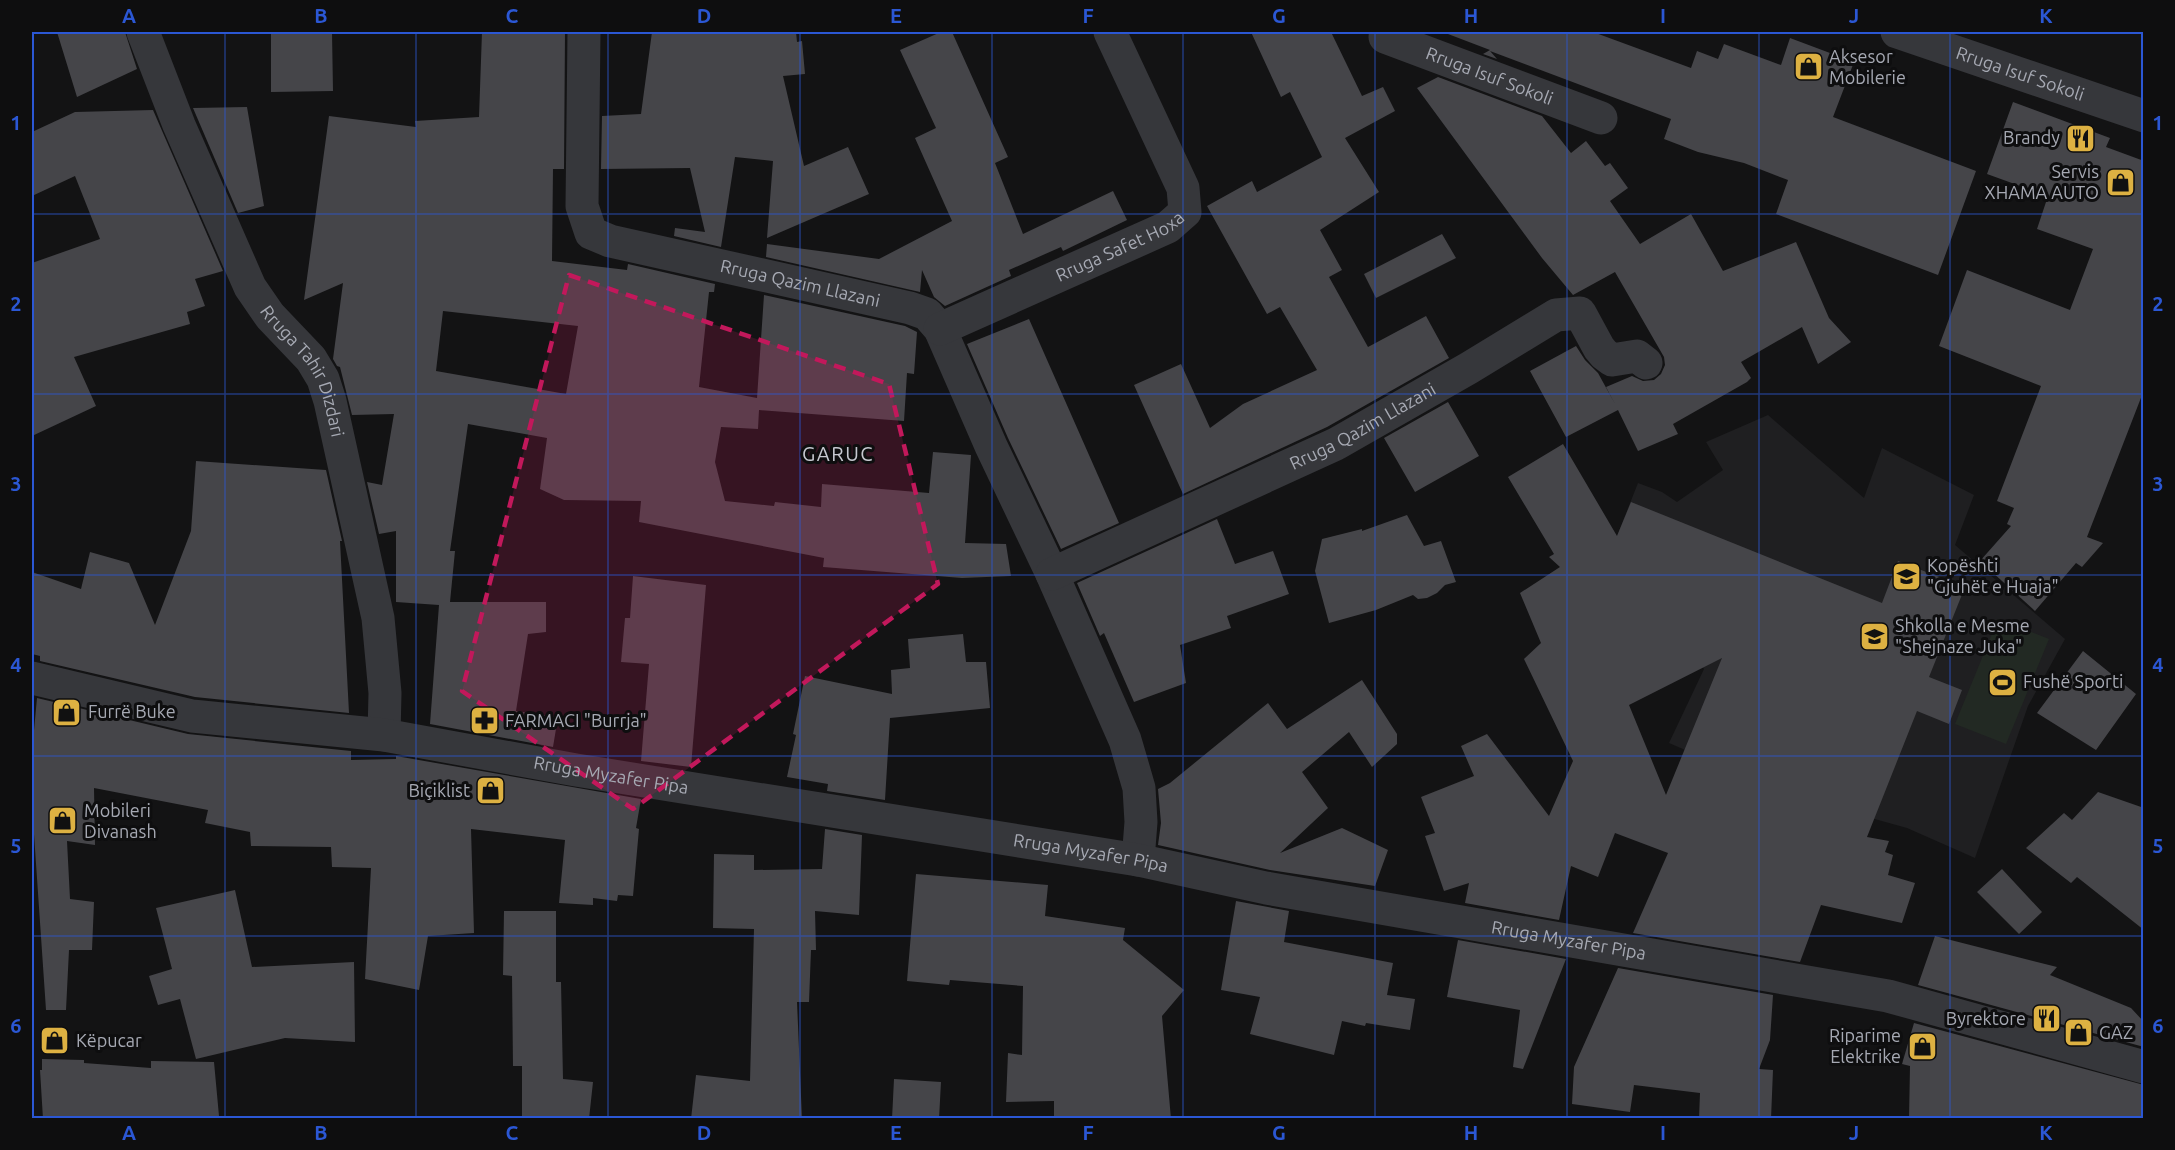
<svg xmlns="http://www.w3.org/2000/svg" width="2175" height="1150" font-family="Ubuntu,sans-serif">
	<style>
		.built { fill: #1f1f21 }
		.green { fill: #222923 }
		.building { fill: #454549; fill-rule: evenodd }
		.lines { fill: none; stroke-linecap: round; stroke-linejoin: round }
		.minor { stroke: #36373b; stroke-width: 33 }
		.marked { fill: #c2185b; fill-opacity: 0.2; stroke: #c2185b; stroke-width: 4.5; stroke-dasharray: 12 8; stroke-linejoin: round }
		.grid { fill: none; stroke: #2b57d4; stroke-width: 1.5; stroke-opacity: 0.55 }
		.labels { text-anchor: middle; stroke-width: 6; stroke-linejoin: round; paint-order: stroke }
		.poi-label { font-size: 18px; fill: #a6a9b3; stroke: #0e0e0f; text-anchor: start }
		.street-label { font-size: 18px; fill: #a6a9b3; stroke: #0e0e0f }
		.neighbourhood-label { font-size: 20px; letter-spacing: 1.5px; fill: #c6c8d0; stroke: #0e0e0f }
		.neatline { fill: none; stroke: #2b57d4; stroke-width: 2 }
		.grid-label { font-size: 20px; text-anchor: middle; font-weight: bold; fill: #2b57d4 }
	</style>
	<rect width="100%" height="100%" fill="#131314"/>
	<path class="built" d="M 1768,415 L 1864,498 L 1882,448 L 1974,495 L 1955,545 L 2065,639 L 2028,706 L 1975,858 L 1907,828 L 1792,796 L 1669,743 L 1704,669 L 1685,634 L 1598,584 L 1638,483 L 1662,492 L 1677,502 L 1723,470 L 1706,442 Z"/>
	<path class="green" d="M 1998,619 L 2049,639 L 2006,744 L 1955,724 Z"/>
	<path class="building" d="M 57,32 L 125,32 L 137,69 L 77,97 Z
		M 271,32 L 332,32 L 333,91 L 271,92 Z
		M 482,32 L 565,32 L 564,169 L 553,169 L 552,261 L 627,270 L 628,264 L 715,284 L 714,292 L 709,292 L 699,387 L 757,398 L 764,295 L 905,326 L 917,332 L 914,374 L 907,373 L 904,421 L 759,410 L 758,429 L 721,427 L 715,462 L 725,501 L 774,506 L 775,502 L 821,507 L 822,484 L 929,493 L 933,452 L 971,455 L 965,543 L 1006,544 L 1011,576 L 962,578 L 823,567 L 824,558 L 639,522 L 641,501 L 564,500 L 540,489 L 547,438 L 468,424 L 450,551 L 455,551 L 450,602 L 546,602 L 546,632 L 528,634 L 516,711 L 558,717 L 553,747 L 430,724 L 439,605 L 396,602 L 396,531 L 379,534 L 367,482 L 382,485 L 394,414 L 352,415 L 340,367 L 337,366 L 333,359 L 343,283 L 304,300 L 329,116 L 416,127 L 415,121 L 479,117 ZM 443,311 L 578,326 L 566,394 L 436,371 Z
		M 652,32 L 796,32 L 797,42 L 802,41 L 805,74 L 783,76 L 804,166 L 848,147 L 869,194 L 767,238 L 773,161 L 735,157 L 721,247 L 674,236 L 675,228 L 705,232 L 690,168 L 601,169 L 602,116 L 641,114 Z
		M 941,32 L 952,32 L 1008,157 L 995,163 L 1023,234 L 1113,191 L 1127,220 L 1063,251 L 1061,247 L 1009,270 L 1011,276 L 945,306 L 934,297 L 922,270 L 920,292 L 766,257 L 767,244 L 879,259 L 952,221 L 915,138 L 936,128 L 900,50 Z
		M 1251,32 L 1331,32 L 1362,96 L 1383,87 L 1395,111 L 1345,138 L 1379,192 L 1320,230 L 1342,270 L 1329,277 L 1368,347 L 1426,316 L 1449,358 L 1327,427 L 1183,494 L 1134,385 L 1181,364 L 1210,428 L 1243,404 L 1317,370 L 1280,307 L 1267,314 L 1207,206 L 1252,181 L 1257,192 L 1322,157 L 1290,92 L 1281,97 Z
		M 1448,32 L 1593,32 L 1691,68 L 1697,51 L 1718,59 L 1724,44 L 1781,65 L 1790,38 L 1854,62 L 1833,117 L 1976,171 L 1938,275 L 1776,214 L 1788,180 L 1744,163 L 1698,152 L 1664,139 L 1671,119 L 1490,51 L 1497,59 L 1483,54 L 1490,50 L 1448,34 Z
		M 1438,77 L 1542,116 L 1571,153 L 1586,141 L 1605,166 L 1610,163 L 1628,188 L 1610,201 L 1640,244 L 1691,214 L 1723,271 L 1796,242 L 1829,318 L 1851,342 L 1818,364 L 1802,327 L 1741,362 L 1751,378 L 1747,382 L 1673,424 L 1678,434 L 1638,451 L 1618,410 L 1566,437 L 1530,371 L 1576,346 L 1585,360 L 1598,373 L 1615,404 L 1606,387 L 1632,376 L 1643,381 L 1654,380 L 1661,374 L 1665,365 L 1664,357 L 1615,272 L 1573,295 L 1542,258 L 1417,88 Z
		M 2013,102 L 2110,138 L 2106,147 L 2144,161 L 2144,390 L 2087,537 L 2103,543 L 2082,567 L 2076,563 L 2035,611 L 1980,561 L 2011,526 L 2007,524 L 2014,508 L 1997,501 L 2041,386 L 1939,346 L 1967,270 L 2070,310 L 2093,249 L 2037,229 L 2048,196 L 1987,174 Z
		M 247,107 L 264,206 L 238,213 L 193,108 Z
		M 153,110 L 223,271 L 195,279 L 205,306 L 187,312 L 190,324 L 74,357 L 96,406 L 32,436 L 32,263 L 100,239 L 75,176 L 32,196 L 32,132 L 75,112 Z
		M 1442,234 L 1456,258 L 1376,298 L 1364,274 Z
		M 1029,319 L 1119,523 L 1061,549 L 1008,438 L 967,344 Z
		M 1448,402 L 1479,456 L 1415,492 L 1384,438 Z
		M 1563,444 L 1617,536 L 1631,502 L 1882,603 L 1898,561 L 1965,587 L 1929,677 L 1962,690 L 1949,724 L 1917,711 L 1867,837 L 1889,841 L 1885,852 L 1893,855 L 1888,875 L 1915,883 L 1902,923 L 1821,905 L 1800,962 L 1633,933 L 1668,853 L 1615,833 L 1598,877 L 1571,866 L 1559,920 L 1465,903 L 1469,883 L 1444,891 L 1425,836 L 1435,833 L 1421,797 L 1474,776 L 1461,746 L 1487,734 L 1549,816 L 1573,761 L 1524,659 L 1541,643 L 1520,593 L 1560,567 L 1549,557 L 1554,554 L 1508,477 ZM 1722,658 L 1666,795 L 1629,705 Z
		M 196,461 L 326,470 L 342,541 L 340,541 L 349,713 L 195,697 L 40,661 L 40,656 L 32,654 L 32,572 L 81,589 L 90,552 L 129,563 L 155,625 L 191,531 Z
		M 1407,515 L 1424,546 L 1441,541 L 1456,582 L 1445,585 L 1437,593 L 1427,598 L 1418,599 L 1413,595 L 1376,610 L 1329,623 L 1315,571 L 1322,539 L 1362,529 L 1362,531 Z
		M 1217,519 L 1235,564 L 1273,551 L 1289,594 L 1227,616 L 1231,628 L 1180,645 L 1186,683 L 1134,702 L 1104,633 L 1100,636 L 1077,583 Z
		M 633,576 L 706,585 L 691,767 L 641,761 L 649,664 L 621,662 L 625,618 L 630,618 Z
		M 963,634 L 966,662 L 986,662 L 990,708 L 890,718 L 885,800 L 827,791 L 828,784 L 787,777 L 796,735 L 793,734 L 805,676 L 892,694 L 891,670 L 910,668 L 908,639 Z
		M 2083,651 L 2136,694 L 2096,750 L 2037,713 Z
		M 1362,680 L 1397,734 L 1397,744 L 1372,767 L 1349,732 L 1302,772 L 1328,808 L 1280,853 L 1342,828 L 1388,850 L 1375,886 L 1270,870 L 1158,845 L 1161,823 L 1158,789 L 1170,783 L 1268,703 L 1287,729 Z
		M 37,698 L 188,734 L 351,751 L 351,760 L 396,759 L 396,756 L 641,799 L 636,828 L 639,829 L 633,896 L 618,895 L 617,901 L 593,898 L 593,905 L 559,903 L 565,840 L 471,829 L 474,933 L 428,936 L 419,990 L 365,979 L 371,868 L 332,867 L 331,847 L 251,846 L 250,832 L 205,823 L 208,810 L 94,788 L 95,845 L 67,841 L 70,899 L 94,902 L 92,950 L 69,950 L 66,1010 L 46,1010 L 32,805 L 32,741 L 33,741 Z
		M 2098,792 L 2144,808 L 2144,930 L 2077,877 L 2071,883 L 2026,848 L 2064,813 L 2072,820 Z
		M 825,829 L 862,835 L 859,915 L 815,911 L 816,950 L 811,950 L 809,1002 L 797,1002 L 802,1119 L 691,1119 L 696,1075 L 750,1081 L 754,929 L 713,928 L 714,854 L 754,855 L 754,870 L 822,869 Z
		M 2002,869 L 2042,912 L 2019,934 L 1977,892 Z
		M 916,874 L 1048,885 L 1045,916 L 1125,928 L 1123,940 L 1184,990 L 1162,1016 L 1171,1119 L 1054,1119 L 1054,1101 L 1006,1102 L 1008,1053 L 1022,1055 L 1023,986 L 950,980 L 949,985 L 907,981 Z
		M 235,890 L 252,967 L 354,962 L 355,1042 L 285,1038 L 196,1059 L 180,999 L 158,1005 L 149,976 L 172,969 L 156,908 Z
		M 1236,901 L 1289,911 L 1284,942 L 1393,963 L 1387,995 L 1415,999 L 1410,1030 L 1366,1023 L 1365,1026 L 1342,1021 L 1334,1055 L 1250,1034 L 1260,997 L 1221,990 Z
		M 504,911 L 556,911 L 556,982 L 561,982 L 563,1079 L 593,1082 L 589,1119 L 522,1119 L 522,1066 L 513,1066 L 512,976 L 503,975 Z
		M 1935,936 L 2057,967 L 2050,975 L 2131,1008 L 2144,1022 L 2144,1047 L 1918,985 Z
		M 1458,940 L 1566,959 L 1523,1069 L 1513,1067 L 1520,1010 L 1447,997 Z
		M 1618,968 L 1773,995 L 1770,1040 L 1759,1069 L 1773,1070 L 1771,1119 L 1699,1119 L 1700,1093 L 1634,1085 L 1630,1112 L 1572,1104 L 1574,1067 Z
		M 1914,1023 L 2144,1085 L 2144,1119 L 1909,1119 L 1910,1066 L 1902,1064 Z
		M 42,1059 L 84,1060 L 84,1063 L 151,1068 L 151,1061 L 214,1062 L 219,1116 L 199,1119 L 43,1119 L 40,1070 L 42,1070 Z
		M 894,1079 L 941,1082 L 939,1119 L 892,1119 Z"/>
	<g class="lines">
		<g class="minor">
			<path id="s1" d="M 143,32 L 179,125 L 250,287 L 270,316 L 311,359 L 323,379 L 330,401 L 378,618 L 385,693 L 384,735"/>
			<path id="s2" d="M 584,32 L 582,206 L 591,233 L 610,241 L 910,308 L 927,314 L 940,329 L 991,446 L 1052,574 L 1125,740 L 1139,788 L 1141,822 L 1138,860"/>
			<path id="s3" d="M 1387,32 L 1385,37 L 1601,118"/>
			<path id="s4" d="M 1897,32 L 2144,116"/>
			<path id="s5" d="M 940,329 L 1168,227 L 1185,212 L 1183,188 L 1110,32"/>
			<path id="s6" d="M 1052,574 L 1336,444 L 1469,368 L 1556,315 L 1580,313 L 1599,348 L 1604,354 L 1612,360 L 1637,356 L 1646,363"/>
			<path id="s7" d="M 32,678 L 192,716 L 384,735 L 576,770 L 1138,860 L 1266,888 L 1888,996 L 2144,1067"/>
		</g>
	</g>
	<path class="marked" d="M 569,275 L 889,384 L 938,584 L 633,809 L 462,691 Z"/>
	<path class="grid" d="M 225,32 L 225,1118M 416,32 L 416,1118M 608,32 L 608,1118M 800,32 L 800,1118M 992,32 L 992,1118M 1183,32 L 1183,1118M 1375,32 L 1375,1118M 1567,32 L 1567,1118M 1759,32 L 1759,1118M 1950,32 L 1950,1118M 32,214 L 2144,214M 32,394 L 2144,394M 32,575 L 2144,575M 32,756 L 2144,756M 32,936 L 2144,936"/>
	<defs>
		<symbol id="shop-square" viewBox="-11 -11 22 22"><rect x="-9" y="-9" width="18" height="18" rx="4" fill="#ddb142" stroke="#0e0e0f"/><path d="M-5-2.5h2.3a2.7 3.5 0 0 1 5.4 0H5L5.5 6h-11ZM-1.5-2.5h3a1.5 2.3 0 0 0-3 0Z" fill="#111"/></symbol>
		<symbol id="restaurant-square" viewBox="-11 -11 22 22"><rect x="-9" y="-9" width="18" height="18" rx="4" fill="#ddb142" stroke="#0e0e0f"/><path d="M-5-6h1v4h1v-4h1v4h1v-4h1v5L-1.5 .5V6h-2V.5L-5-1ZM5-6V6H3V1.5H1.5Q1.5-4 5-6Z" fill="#111"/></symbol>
		<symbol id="school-square" viewBox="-11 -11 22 22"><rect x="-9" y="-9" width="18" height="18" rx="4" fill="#ddb142" stroke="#0e0e0f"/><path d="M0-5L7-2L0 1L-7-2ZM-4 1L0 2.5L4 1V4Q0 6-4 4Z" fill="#111"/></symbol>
		<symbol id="stadium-square" viewBox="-11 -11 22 22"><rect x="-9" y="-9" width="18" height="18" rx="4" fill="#ddb142" stroke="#0e0e0f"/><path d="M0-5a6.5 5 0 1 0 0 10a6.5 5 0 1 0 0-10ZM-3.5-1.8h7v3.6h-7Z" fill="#111"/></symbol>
		<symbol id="pharmacy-square" viewBox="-11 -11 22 22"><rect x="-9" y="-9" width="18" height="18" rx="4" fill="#ddb142" stroke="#0e0e0f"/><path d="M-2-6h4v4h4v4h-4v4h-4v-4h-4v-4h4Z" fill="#111"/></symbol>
	</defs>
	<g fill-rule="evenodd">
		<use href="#shop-square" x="1792" y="50" width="33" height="33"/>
		<use href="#restaurant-square" x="2064" y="122" width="33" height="33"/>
		<use href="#shop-square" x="2104" y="166" width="33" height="33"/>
		<use href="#school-square" x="1890" y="560" width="33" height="33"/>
		<use href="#school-square" x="1858" y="620" width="33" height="33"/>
		<use href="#stadium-square" x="1986" y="666" width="33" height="33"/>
		<use href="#shop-square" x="50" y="696" width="33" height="33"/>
		<use href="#pharmacy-square" x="468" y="704" width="33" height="33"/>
		<use href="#shop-square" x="474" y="774" width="33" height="33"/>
		<use href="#shop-square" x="46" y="804" width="33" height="33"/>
		<use href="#restaurant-square" x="2030" y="1002" width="33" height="33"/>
		<use href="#shop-square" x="2062" y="1016" width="33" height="33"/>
		<use href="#shop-square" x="38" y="1024" width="33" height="33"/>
		<use href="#shop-square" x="1906" y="1030" width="33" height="33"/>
	</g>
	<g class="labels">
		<g class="poi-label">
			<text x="1829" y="63">Aksesor<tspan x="1829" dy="21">Mobilerie</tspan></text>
			<text x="2060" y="144" text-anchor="end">Brandy</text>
			<text x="2099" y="178" text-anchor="end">Servis<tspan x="2099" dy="21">XHAMA AUTO</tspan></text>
			<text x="1927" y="572">Kopështi<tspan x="1927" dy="21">"Gjuhët e Huaja"</tspan></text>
			<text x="1895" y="632">Shkolla e Mesme<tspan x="1895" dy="21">"Shejnaze Juka"</tspan></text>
			<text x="2023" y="688">Fushë Sporti</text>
			<text x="88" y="718">Furrë Buke</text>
			<text x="505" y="727">FARMACI "Burrja"</text>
			<text x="470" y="797" text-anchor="end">Biçiklist</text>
			<text x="84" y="817">Mobileri<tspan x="84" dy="21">Divanash</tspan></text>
			<text x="2026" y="1025" text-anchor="end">Byrektore</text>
			<text x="2099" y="1039">GAZ</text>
			<text x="1901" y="1042" text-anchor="end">Riparime<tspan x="1901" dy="21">Elektrike</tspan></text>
			<text x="76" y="1047">Këpucar</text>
		</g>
		<g class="street-label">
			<text dy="6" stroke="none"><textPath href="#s4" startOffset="130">Rruga Isuf Sokoli</textPath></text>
			<text dy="6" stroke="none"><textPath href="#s3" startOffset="117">Rruga Isuf Sokoli</textPath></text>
			<text dy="6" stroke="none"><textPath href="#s5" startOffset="198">Rruga Safet Hoxa</textPath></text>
			<text dy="6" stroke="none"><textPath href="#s2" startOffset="418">Rruga Qazim Llazani</textPath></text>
			<text dy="6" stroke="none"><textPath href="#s1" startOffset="378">Rruga Tahir Dizdari</textPath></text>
			<text dy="6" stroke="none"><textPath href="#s6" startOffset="344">Rruga Qazim Llazani</textPath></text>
			<text dy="6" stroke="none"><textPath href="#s7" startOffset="588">Rruga Myzafer Pipa</textPath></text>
			<text dy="6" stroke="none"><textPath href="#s7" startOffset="1074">Rruga Myzafer Pipa</textPath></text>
			<text dy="6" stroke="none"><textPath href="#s7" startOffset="1560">Rruga Myzafer Pipa</textPath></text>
		</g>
		<g class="neighbourhood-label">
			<text x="838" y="461">GARUC</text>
		</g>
	</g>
	<rect width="2175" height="1150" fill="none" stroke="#0e0e0f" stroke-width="66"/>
	<rect x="33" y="33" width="2109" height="1084" class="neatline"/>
	<g class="grid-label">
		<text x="129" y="23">A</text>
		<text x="321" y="23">B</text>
		<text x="512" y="23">C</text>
		<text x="704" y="23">D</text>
		<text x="896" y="23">E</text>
		<text x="1088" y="23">F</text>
		<text x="1279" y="23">G</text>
		<text x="1471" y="23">H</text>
		<text x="1663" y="23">I</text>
		<text x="1854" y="23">J</text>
		<text x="2046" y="23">K</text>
		<text x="16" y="130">1</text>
		<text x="2158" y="130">1</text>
		<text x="16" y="311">2</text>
		<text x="2158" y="311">2</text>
		<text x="16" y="491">3</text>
		<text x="2158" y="491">3</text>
		<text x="16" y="672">4</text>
		<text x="2158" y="672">4</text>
		<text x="16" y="853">5</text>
		<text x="2158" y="853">5</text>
		<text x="16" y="1033">6</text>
		<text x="2158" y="1033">6</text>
		<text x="129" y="1140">A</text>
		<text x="321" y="1140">B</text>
		<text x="512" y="1140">C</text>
		<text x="704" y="1140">D</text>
		<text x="896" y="1140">E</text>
		<text x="1088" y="1140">F</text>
		<text x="1279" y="1140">G</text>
		<text x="1471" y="1140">H</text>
		<text x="1663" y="1140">I</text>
		<text x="1854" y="1140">J</text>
		<text x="2046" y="1140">K</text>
	</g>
</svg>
